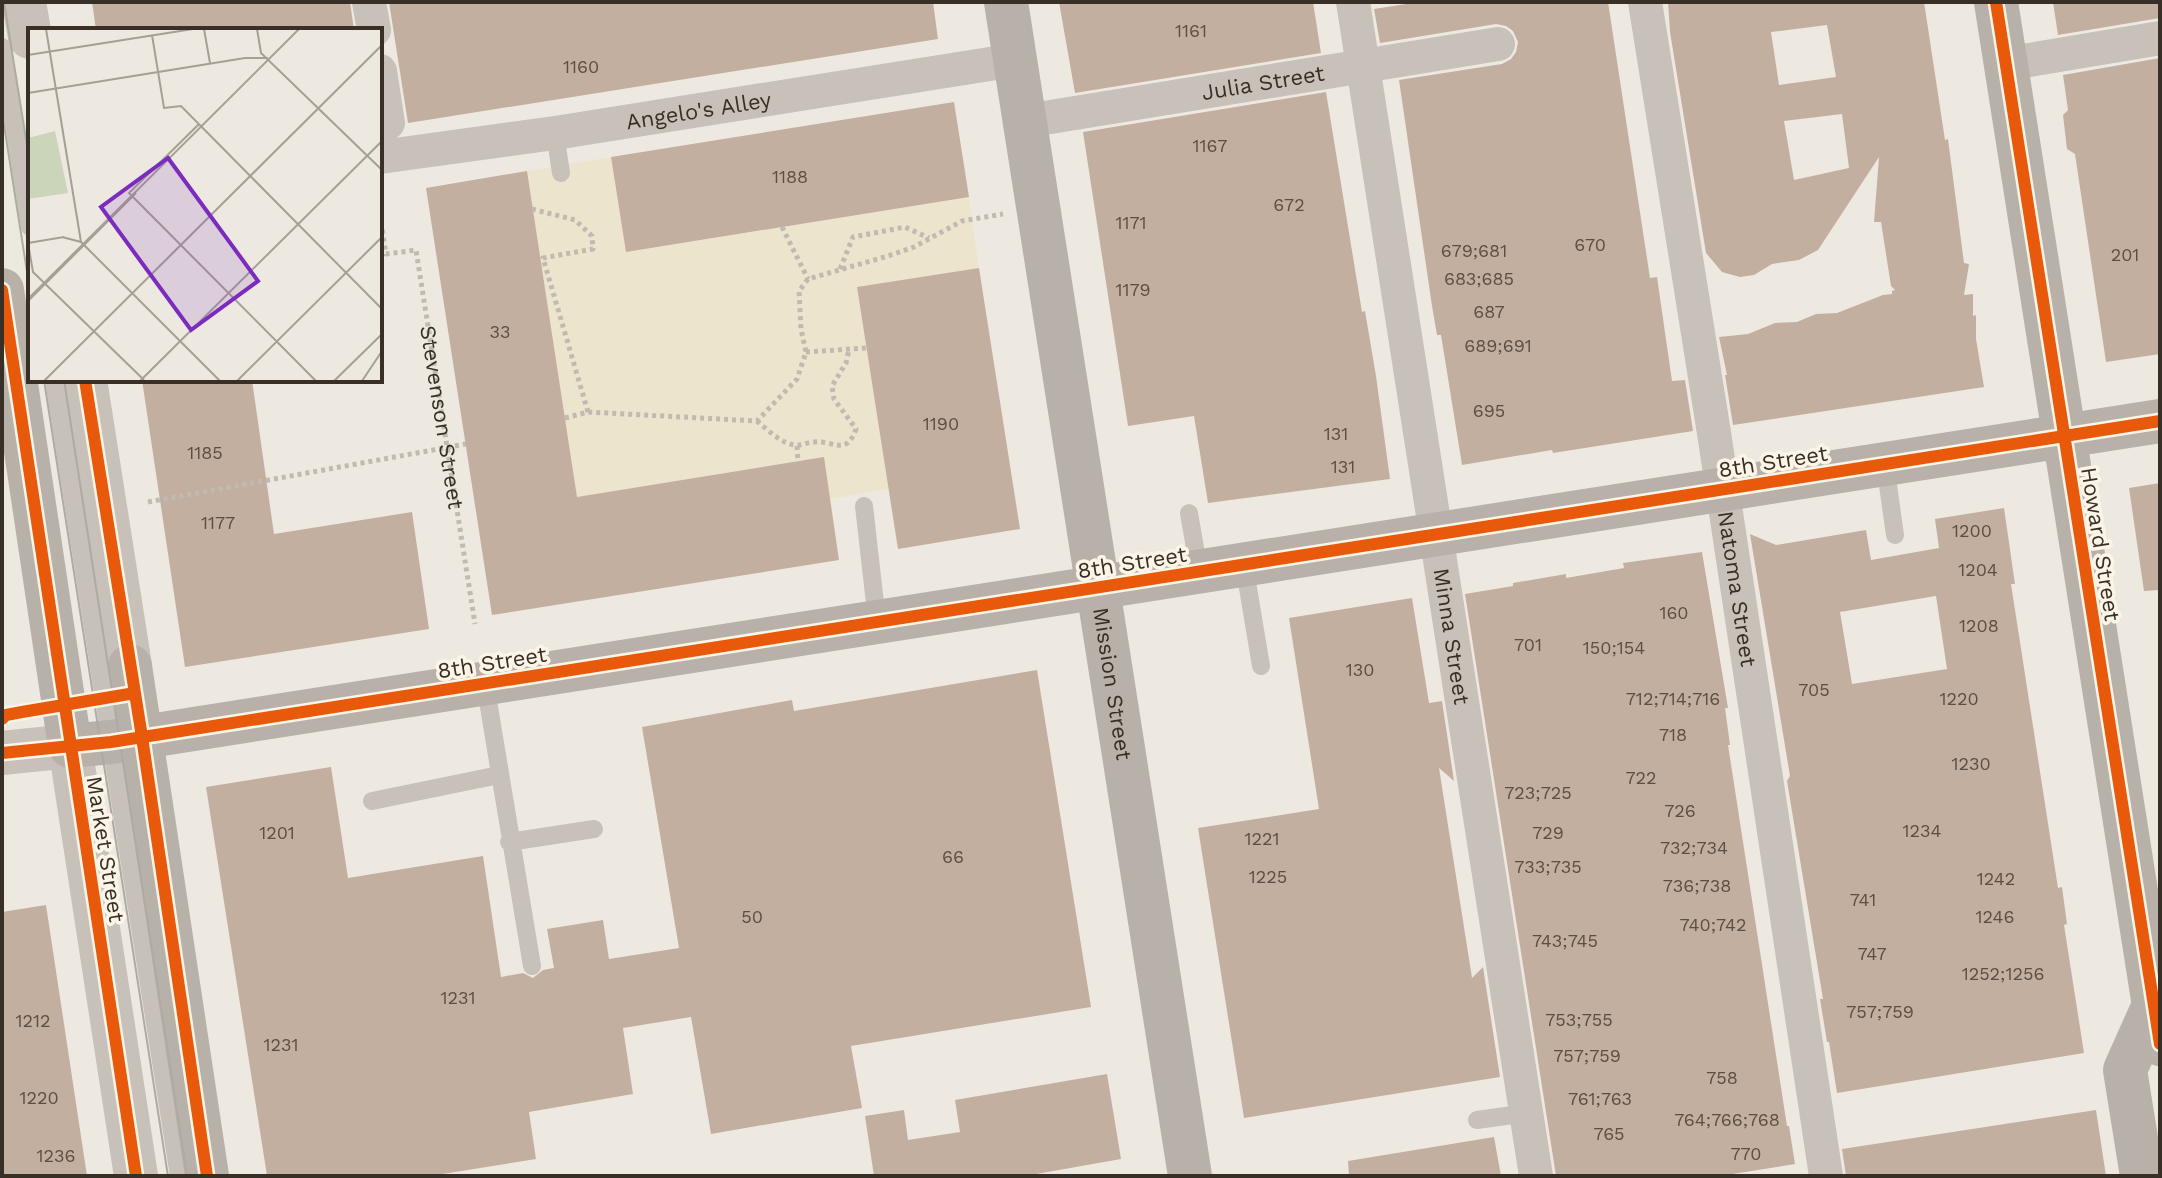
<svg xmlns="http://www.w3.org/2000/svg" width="2162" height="1178" font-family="'Work Sans',sans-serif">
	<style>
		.plaza { fill: #ede4ce }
		.building { fill: #c3afa0; fill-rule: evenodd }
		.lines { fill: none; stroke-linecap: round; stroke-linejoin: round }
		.path { stroke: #c0bab1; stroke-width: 5; stroke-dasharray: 4 4; stroke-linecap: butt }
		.service { stroke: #c7c1b9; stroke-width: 18 }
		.minor { stroke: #c7c1b9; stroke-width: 34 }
		.tertiary { stroke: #c7c1b9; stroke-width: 44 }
		.secondary { stroke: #b8b1a9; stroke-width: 44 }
		.tram { stroke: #aeaaa4; stroke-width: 2 }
		.cycleway-casing { stroke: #fbf5e7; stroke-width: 17 }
		.cycleway { stroke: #e8590c; stroke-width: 12 }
		.labels { text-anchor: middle; stroke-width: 7; stroke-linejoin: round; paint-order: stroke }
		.number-label { font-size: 18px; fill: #5b4f45 }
		.street-label { font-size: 22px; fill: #382f27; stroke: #fbf5e7 }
		.inset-road { fill: none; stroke: #a59f96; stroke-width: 2 }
		.view { fill: #7b2cbf; fill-opacity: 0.15; stroke: #7b2cbf; stroke-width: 4 }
		.inset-edge { fill: none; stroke: #382f27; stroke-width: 4 }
	</style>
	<rect width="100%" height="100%" fill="#eee9e0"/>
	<path class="plaza" d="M 611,157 L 627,252 L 969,197 L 979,268 L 857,288 L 889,489 L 830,499 L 823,457 L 577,497 L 527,171 Z"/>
	<path class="building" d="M 92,2 L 350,2 L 354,30 L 96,30 Z
		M 389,2 L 933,2 L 938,39 L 408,123 Z
		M 1059,2 L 1313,2 L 1321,53 L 1075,93 Z
		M 1419,2 L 1608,2 L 1650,278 L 1657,277 L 1672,381 L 1685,380 L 1693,431 L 1553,453 L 1552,450 L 1462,465 L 1441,335 L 1437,335 L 1432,306 L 1399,80 L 1502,64 L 1511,59 L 1516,52 L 1518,42 L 1513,31 L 1506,26 L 1496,24 L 1380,43 L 1374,9 Z
		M 1668,2 L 1924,2 L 1945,140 L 1948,139 L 1964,263 L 1969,264 L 1964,295 L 1973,294 L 1973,316 L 1976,315 L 1976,339 L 1984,387 L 1733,425 L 1725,375 L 1727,375 L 1719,337 L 1748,334 L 1775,323 L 1797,322 L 1816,314 L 1837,313 L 1883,295 L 1892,294 L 1892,291 L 1895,290 L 1891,286 L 1881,222 L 1874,222 L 1879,157 L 1818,250 L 1799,260 L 1772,264 L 1754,275 L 1740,277 L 1722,272 L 1706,253 L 1670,32 ZM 1827,25 L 1836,77 L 1779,85 L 1771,32 ZM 1842,114 L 1849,168 L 1794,180 L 1784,121 Z
		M 2053,2 L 2160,2 L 2160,18 L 2058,35 Z
		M 2160,58 L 2160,354 L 2106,362 L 2075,154 L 2067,149 L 2063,115 L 2068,110 L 2063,75 Z
		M 1326,92 L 1362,312 L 1365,311 L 1376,376 L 1390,479 L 1208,503 L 1194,416 L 1128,426 L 1083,132 Z
		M 954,102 L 969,197 L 626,252 L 611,157 Z
		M 527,171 L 577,497 L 824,457 L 839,560 L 492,615 L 426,188 Z
		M 979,268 L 1020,529 L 898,549 L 857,287 Z
		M 142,380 L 252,380 L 274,534 L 412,512 L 429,629 L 185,667 Z
		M 2160,483 L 2160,590 L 2144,591 L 2129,488 Z
		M 2004,508 L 2015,584 L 2011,584 L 2058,888 L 2062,887 L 2067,924 L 2064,925 L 2084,1053 L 1837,1093 L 1829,1042 L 1827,1042 L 1820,999 L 1823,999 L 1787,781 L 1790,776 L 1750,534 L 1776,545 L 1866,530 L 1871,560 L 1939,548 L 1935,519 ZM 1936,596 L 1947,669 L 1852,684 L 1840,612 Z
		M 1702,552 L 1728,708 L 1725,708 L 1730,745 L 1728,745 L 1787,1126 L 1789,1126 L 1795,1164 L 1720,1176 L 1556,1176 L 1465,594 L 1513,586 L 1513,583 L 1566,574 L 1566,578 L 1624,568 L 1623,563 Z
		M 1412,598 L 1429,703 L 1442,701 L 1454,781 L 1439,768 L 1472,978 L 1483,967 L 1500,1077 L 1244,1118 L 1198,828 L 1319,809 L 1289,618 Z
		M 1037,670 L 1091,1007 L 851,1046 L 862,1108 L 711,1134 L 691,1017 L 623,1028 L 633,1094 L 529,1112 L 536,1159 L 430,1176 L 267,1176 L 206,787 L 331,767 L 348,878 L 483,856 L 501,977 L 523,973 L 533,978 L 543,970 L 554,968 L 547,929 L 603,920 L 609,959 L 679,948 L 642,727 L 792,700 L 794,711 Z
		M 46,905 L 87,1176 L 2,1176 L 2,912 Z
		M 1107,1074 L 1121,1159 L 1025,1176 L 874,1176 L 865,1116 L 904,1110 L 908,1140 L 960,1132 L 955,1100 Z
		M 2096,1110 L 2106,1176 L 1846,1176 L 1842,1149 Z
		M 1494,1137 L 1501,1176 L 1349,1176 L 1348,1161 Z"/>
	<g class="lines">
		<g class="path">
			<path d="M 532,209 L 575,220 L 592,236 L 593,249 L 543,258 L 588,412"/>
			<path id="s1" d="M 381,222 L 386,254 L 416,250 L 475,624"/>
			<path d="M 782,227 L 808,279"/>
			<path d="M 840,269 L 853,237 L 905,227 L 929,238"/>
			<path d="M 806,352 L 866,348"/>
			<path d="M 565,418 L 588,412 L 757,421 L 797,379 L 806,352 L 801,329 L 799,291 L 808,279 L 888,256 L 914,247 L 962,221 L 1003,214"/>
			<path d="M 757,421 C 768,430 780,443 795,445 C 801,446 808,442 814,442 C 834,440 846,457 856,429 L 834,399 L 832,386 L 846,363 L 849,350"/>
			<path d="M 797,446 L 798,462"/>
			<path d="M 148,502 L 466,444"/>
		</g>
		<path class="service" d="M 2,47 L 30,227
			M 555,133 L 561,173
			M 54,380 L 179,1176
			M 1885,464 L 1895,535
			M 864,506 L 877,621
			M 1189,513 L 1199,571
			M 1244,564 L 1261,666
			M 485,683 L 532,966
			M 372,801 L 499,775
			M 509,842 L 594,829
			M 1477,1120 L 1527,1113"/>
		<g class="minor">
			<path d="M 369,2 L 374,30"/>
			<path id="s2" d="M 1353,2 L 1536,1176"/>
			<path id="s3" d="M 1645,2 L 1714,433 L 1826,1176"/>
			<path d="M 2006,64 L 2160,38"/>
			<path d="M 380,71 L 388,123"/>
			<path id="s4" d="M 1026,121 L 1498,44"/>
			<path id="s5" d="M 380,157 L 555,133 L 1015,60"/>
		</g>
		<path class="tertiary" d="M 24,2 L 30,37
			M 85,380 L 130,666
			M 2,753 L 70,746 L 136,1176"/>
		<g class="secondary">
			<path id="s6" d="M 1006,2 L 1190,1176"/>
			<path d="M 1996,2 L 2160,1044"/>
			<path d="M 2,290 L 70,746 L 111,742 L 2160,421"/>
			<path d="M 130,666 L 207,1176"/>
			<path d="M 2142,1176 L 2125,1070 L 2154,1005"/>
		</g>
		<path class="tram" d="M 4,2 L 30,164
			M 2,112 L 30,291
			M 44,380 L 168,1176
			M 64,380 L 187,1176"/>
		<defs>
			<path id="cycleway" d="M 1996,2 L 2160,1044
				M 2,290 L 136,1176
				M 85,380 L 142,737 L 207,1176
				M 2,719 L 6,715 L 22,712 L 135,693
				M 2,753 L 111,742 L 2160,421"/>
		</defs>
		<use href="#cycleway" class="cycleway-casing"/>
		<use href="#cycleway" class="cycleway"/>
	</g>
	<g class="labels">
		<g class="number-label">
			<text x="1191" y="37">1161</text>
			<text x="581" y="73">1160</text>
			<text x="1210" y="152">1167</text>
			<text x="790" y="183">1188</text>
			<text x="1289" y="211">672</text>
			<text x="1131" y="229">1171</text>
			<text x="1590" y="251">670</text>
			<text x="1474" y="257">679;681</text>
			<text x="2125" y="261">201</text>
			<text x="1479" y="285">683;685</text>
			<text x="1133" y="296">1179</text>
			<text x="1489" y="318">687</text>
			<text x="500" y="338">33</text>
			<text x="1498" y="352">689;691</text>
			<text x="1489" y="417">695</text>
			<text x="941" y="430">1190</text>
			<text x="1336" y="440">131</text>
			<text x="205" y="459">1185</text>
			<text x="1343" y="473">131</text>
			<text x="218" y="529">1177</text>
			<text x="1972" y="537">1200</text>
			<text x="1978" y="576">1204</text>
			<text x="1674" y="619">160</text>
			<text x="1979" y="632">1208</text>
			<text x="1528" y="651">701</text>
			<text x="1614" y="654">150;154</text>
			<text x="1360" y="676">130</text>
			<text x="1814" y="696">705</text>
			<text x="1673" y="705">712;714;716</text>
			<text x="1959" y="705">1220</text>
			<text x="1673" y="741">718</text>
			<text x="1971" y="770">1230</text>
			<text x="1641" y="784">722</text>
			<text x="1538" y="799">723;725</text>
			<text x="1680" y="817">726</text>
			<text x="1922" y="837">1234</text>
			<text x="277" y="839">1201</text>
			<text x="1548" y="839">729</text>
			<text x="1262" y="845">1221</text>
			<text x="1694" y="854">732;734</text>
			<text x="953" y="863">66</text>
			<text x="1548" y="873">733;735</text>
			<text x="1268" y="883">1225</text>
			<text x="1996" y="885">1242</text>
			<text x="1697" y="892">736;738</text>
			<text x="1863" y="906">741</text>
			<text x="752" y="923">50</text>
			<text x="1995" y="923">1246</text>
			<text x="1713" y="931">740;742</text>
			<text x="1565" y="947">743;745</text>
			<text x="1872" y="960">747</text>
			<text x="2003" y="980">1252;1256</text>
			<text x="458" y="1004">1231</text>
			<text x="1880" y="1018">757;759</text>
			<text x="1579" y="1026">753;755</text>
			<text x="33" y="1027">1212</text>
			<text x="281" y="1051">1231</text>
			<text x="1587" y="1062">757;759</text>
			<text x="1722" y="1084">758</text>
			<text x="39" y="1104">1220</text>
			<text x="1600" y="1105">761;763</text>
			<text x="1727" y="1126">764;766;768</text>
			<text x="1609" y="1140">765</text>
			<text x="1746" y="1160">770</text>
			<text x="56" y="1162">1236</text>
		</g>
		<g class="street-label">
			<text dy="8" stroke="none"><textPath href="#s4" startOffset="240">Julia Street</textPath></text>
			<text dy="8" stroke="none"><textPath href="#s5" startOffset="322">Angelo's Alley</textPath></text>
			<text dy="8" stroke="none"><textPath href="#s1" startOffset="232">Stevenson Street</textPath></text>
			<text transform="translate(1773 461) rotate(-9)" y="8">8th Street</text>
			<text transform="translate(2101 544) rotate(81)" y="8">Howard Street</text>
			<text transform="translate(1132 562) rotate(-9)" y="8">8th Street</text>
			<text dy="8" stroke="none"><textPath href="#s3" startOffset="594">Natoma Street</textPath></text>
			<text dy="8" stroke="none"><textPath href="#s2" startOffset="642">Minna Street</textPath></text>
			<text transform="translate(492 662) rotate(-9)" y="8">8th Street</text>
			<text dy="8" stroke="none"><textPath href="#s6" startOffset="690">Mission Street</textPath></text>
			<text transform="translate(106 849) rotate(81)" y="8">Market Street</text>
		</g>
	</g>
	<g transform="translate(28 28)">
		<rect width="354" height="354" fill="#eee9e0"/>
		<path d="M 27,103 L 40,165 L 0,171 L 0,110 Z" fill="#cbd5b9"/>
		<path class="inset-road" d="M 18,1 L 53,214M 176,1 L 182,35M 229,1 L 233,25 L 354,142M 124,7 L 136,80 L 153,78 L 354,281M 0,27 L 165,1M 0,65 L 217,30 L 240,30M 171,96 L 101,165 L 288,353M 34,209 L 53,214 L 192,353M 0,215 L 5,244 L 116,352M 0,215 L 36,209M 0,271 L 271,1M 0,273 L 108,165M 16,353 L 354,17M 112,353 L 354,113M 209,353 L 354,209M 306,353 L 354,306M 334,353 L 354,323"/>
		<path class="view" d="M 140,130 L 230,253 L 163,302 L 73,179 Z"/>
		<rect width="354" height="354" class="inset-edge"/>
	</g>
	<rect width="2162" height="1178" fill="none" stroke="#382f27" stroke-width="8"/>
</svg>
